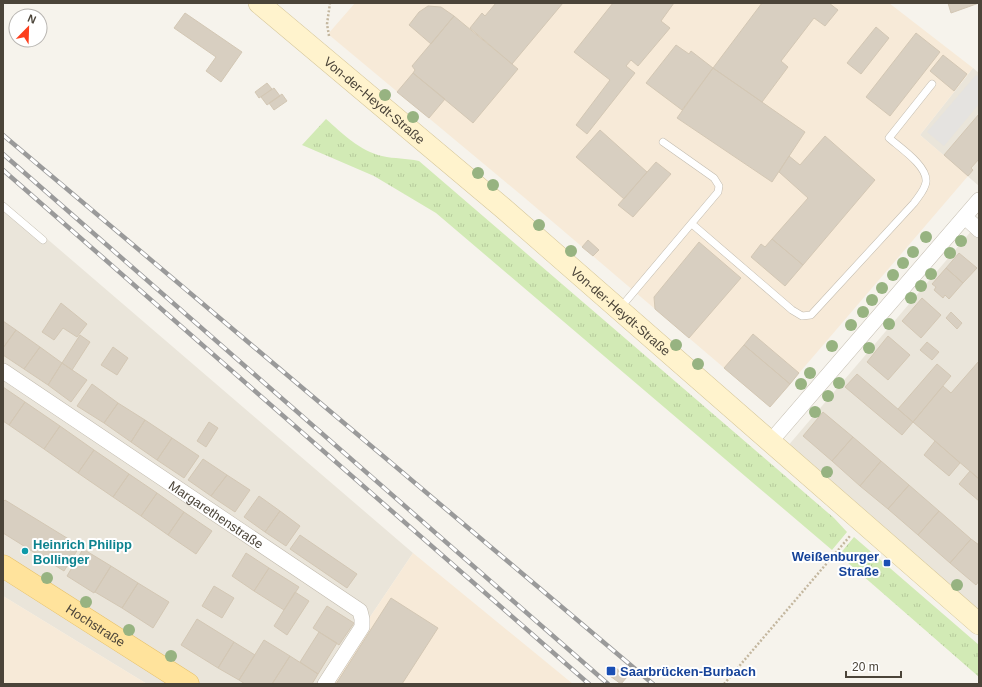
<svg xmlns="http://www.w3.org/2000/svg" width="982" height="687" font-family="Arial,sans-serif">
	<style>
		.residential { fill: #eae5da }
		.commercial { fill: #f7ead8 }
		.grass { fill: url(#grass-tufts) }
		.parking { fill: #e5e3e0 }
		.building { fill: #d8cfc1; stroke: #d3c7b4 }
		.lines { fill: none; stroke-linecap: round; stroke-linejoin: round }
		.service-casing { stroke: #c2bbae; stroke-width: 8 }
		.minor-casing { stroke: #c2bbae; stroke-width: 16 }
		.secondary-casing { stroke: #d6c79b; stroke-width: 22 }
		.primary-casing { stroke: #e6c16a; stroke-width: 23 }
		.path { stroke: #c4b79f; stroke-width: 2.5; stroke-dasharray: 2 2; stroke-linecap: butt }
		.service { stroke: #fff; stroke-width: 7 }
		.minor { stroke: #fff; stroke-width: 15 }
		.secondary { stroke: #fff3cd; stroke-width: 21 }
		.primary { stroke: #ffe39c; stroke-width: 22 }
		.rail-casing { stroke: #9a9a9a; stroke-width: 4.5 }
		.rail { stroke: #fff; stroke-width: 3; stroke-dasharray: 9; stroke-linecap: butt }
		.tree { fill: #97b381 }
		.culture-dot { fill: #0f9aa8; stroke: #fff; stroke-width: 1.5 }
		.transit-dot { fill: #1a4fb4; stroke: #fff; stroke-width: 1.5 }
		.labels { text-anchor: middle; stroke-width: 4; stroke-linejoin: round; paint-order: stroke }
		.street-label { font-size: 13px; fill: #4b4439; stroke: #fff }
		.culture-label { font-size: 13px; font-weight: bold; fill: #0d838f; stroke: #fff; text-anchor: start }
		.transit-label { font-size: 13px; font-weight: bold; fill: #164399; stroke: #fff; text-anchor: end }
	</style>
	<defs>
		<pattern id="grass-tufts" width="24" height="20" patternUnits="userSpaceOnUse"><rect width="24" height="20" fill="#d2eab5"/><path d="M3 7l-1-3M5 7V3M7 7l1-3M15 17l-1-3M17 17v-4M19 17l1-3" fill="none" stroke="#b6ca9c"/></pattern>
	</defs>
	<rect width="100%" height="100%" fill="#f6f3ec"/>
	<path class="residential" d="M 973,68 L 979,73 L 979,186 L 920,135 Z
		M 3,201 L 413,553 L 325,684 L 147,684 L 3,596 Z
		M 979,222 L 979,616 L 787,447 Z"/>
	<path class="commercial" d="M 355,3 L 889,3 L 973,68 L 920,135 L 968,176 L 770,407 L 526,199 L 328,34 Z
		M 413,553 L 573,684 L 325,684 Z
		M 3,596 L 147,684 L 3,684 Z"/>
	<path class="grass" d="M 326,119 C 343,134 360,151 382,156 C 395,159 406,158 419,161 L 834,518 L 847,532 L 832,550 L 436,213 L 374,176 L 302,145 Z
		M 854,537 L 979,645 L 979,677 L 839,555 Z"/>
	<path class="parking" d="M 976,75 L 979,77 L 979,104 L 944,146 L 927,132 Z"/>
	<path class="building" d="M 496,3 L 563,3 L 512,64 L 470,28 L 482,13 L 485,16 Z
		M 613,3 L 674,3 L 661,21 L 670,28 L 638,66 L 631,60 L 626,66 L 635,73 L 587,134 L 576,125 L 610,80 L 574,52 Z
		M 762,3 L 829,3 L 838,10 L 825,26 L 814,18 L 781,61 L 788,67 L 762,102 L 713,68 Z
		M 948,3 L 979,3 L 951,13 Z
		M 428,6 L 441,7 L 454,16 L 431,44 L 409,25 L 419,12 Z
		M 185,13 L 242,52 L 221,82 L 206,71 L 216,57 L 174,28 Z
		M 454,16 L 518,69 L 473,123 L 413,73 L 415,70 L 412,66 Z
		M 876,27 L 889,38 L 861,74 L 847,63 Z
		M 916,33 L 940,52 L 890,116 L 866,97 Z
		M 676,45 L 689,54 L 691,51 L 713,68 L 682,110 L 646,83 Z
		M 943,55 L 967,74 L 954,91 L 930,71 Z
		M 713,68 L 805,132 L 772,182 L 677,118 Z
		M 413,73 L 445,99 L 429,118 L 397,92 Z
		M 267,83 L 272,89 L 259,98 L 255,92 Z
		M 274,88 L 280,96 L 267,105 L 261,97 Z
		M 282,94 L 287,101 L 274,110 L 269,103 Z
		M 979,114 L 979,159 L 971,168 L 973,170 L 968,176 L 944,155 Z
		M 600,130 L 647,172 L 624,199 L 576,157 Z
		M 825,136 L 875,180 L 803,265 L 772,239 L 808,198 L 779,172 L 789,156 L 800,165 Z
		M 656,162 L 671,174 L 633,217 L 618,205 Z
		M 772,239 L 803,265 L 785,286 L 751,257 L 761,244 L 765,247 Z
		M 588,240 L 599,250 L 593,256 L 582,247 Z
		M 699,242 L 741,278 L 689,338 L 655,309 L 654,297 Z
		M 959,253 L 977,268 L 963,283 L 946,268 Z
		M 946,268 L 963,283 L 949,299 L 945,295 L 943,298 L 934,290 L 936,287 L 932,284 Z
		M 922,298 L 941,315 L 921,338 L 902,321 Z
		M 61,303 L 87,324 L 77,337 L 63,328 L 54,340 L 42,332 Z
		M 951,312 L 962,323 L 957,329 L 946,318 Z
		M 3,321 L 16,330 L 3,348 Z
		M 16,330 L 40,347 L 24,369 L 3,355 L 3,348 Z
		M 753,334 L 799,373 L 790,384 L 744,345 Z
		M 80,335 L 90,342 L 72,370 L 62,363 Z
		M 888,336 L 910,355 L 888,380 L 867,362 Z
		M 927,342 L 939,352 L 932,360 L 920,350 Z
		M 744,345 L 790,384 L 770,407 L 724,368 Z
		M 40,347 L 62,363 L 48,385 L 24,369 Z
		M 113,347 L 128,358 L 117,375 L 101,365 Z
		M 979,361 L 979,479 L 913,422 L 943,386 L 951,393 Z
		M 62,363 L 87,380 L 71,402 L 48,385 Z
		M 937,364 L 951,376 L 913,422 L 898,409 Z
		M 857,374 L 913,422 L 902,435 L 845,387 Z
		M 92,384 L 118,403 L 104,423 L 77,406 Z
		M 3,387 L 25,402 L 9,425 L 3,421 Z
		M 25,402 L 60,426 L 44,449 L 9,425 Z
		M 118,403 L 145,420 L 131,442 L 104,423 Z
		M 823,412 L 853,437 L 832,461 L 803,436 Z
		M 145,420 L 172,438 L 157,460 L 131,442 Z
		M 209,422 L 218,428 L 206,447 L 197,441 Z
		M 60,426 L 94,450 L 78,473 L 44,449 Z
		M 853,437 L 881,461 L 860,486 L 832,461 Z
		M 172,438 L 199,456 L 184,478 L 157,460 Z
		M 935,441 L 960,463 L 949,476 L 924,455 Z
		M 94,450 L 129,474 L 113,497 L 78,473 Z
		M 203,459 L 227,475 L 211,496 L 188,480 Z
		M 881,461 L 909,485 L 888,509 L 860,486 Z
		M 970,471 L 979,479 L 979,501 L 959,484 Z
		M 129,474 L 157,493 L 141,516 L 113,497 Z
		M 227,475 L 250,490 L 235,512 L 211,496 Z
		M 909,485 L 939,511 L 918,535 L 888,509 Z
		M 157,493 L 184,512 L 168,535 L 141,516 Z
		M 259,496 L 280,511 L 265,532 L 244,517 Z
		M 5,500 L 80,546 L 64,571 L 3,533 L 3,502 Z
		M 280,511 L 300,526 L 286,546 L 265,532 Z
		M 939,511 L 971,539 L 950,563 L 918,535 Z
		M 184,512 L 212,531 L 196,554 L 168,535 Z
		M 300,535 L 357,574 L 347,588 L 290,549 Z
		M 971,539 L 979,545 L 979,581 L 976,585 L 950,563 Z
		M 83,549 L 111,566 L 94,593 L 67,576 Z
		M 246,553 L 269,568 L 254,591 L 232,576 Z
		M 111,566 L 138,583 L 122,608 L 95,592 Z
		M 269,568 L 299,587 L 284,610 L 254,591 Z
		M 138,583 L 169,602 L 153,628 L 122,608 Z
		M 214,586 L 234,598 L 222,618 L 202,606 Z
		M 295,592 L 309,601 L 287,635 L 274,626 Z
		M 391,598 L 438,628 L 402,684 L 336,684 Z
		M 327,606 L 354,623 L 339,645 L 313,628 Z
		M 197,619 L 234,642 L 218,668 L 181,645 Z
		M 319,632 L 337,643 L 318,674 L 300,662 Z
		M 264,640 L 290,656 L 272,684 L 245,684 L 239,680 Z
		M 234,642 L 255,655 L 239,680 L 218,668 Z
		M 290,656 L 318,674 L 312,684 L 272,684 Z
		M 616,668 L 627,677 L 621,684 L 610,676 Z"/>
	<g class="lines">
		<defs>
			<path id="service" d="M 3,206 L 43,240
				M 692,224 L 792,310 L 802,316 L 811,315 L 914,203 C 918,197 925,190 926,182 C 928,166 899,147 889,138 L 932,84
				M 621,307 L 718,192 L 719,186 L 714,178 L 663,142"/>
			<g id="minor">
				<path d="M 965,217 L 979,230"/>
				<path id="s1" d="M 3,371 L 360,611 L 362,619 L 362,627 L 325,684"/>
				<path d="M 771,441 L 979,200"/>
			</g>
			<g id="secondary">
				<path id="s2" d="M 259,3 L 503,208 L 979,624"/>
			</g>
			<g id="primary">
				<path id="s3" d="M 3,566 L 188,684"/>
			</g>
		</defs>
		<use href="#service" class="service-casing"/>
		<use href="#minor" class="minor-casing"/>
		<use href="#secondary" class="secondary-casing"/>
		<use href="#primary" class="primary-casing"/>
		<path class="path" d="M 329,36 L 327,24 L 330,3
			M 724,684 L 850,536"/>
		<use href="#service" class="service"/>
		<use href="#minor" class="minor"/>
		<use href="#secondary" class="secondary"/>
		<use href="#primary" class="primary"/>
		<defs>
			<path id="rail" d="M 3,135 L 653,684
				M 3,154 L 608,684
				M 3,170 L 589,684"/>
		</defs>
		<use href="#rail" class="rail-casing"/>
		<use href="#rail" class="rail"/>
	</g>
	<g class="tree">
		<circle cx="385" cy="95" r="6"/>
		<circle cx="413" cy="117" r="6"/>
		<circle cx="478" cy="173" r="6"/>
		<circle cx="493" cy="185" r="6"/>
		<circle cx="539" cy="225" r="6"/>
		<circle cx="926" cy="237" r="6"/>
		<circle cx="961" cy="241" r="6"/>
		<circle cx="571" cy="251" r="6"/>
		<circle cx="913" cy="252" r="6"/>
		<circle cx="950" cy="253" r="6"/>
		<circle cx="903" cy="263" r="6"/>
		<circle cx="931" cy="274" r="6"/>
		<circle cx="893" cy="275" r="6"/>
		<circle cx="921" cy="286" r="6"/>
		<circle cx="882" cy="288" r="6"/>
		<circle cx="911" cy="298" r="6"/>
		<circle cx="872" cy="300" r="6"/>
		<circle cx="863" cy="312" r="6"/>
		<circle cx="889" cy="324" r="6"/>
		<circle cx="851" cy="325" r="6"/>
		<circle cx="676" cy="345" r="6"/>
		<circle cx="832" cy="346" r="6"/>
		<circle cx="869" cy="348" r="6"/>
		<circle cx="698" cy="364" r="6"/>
		<circle cx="810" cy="373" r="6"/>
		<circle cx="839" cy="383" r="6"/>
		<circle cx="801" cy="384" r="6"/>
		<circle cx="828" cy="396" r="6"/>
		<circle cx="815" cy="412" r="6"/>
		<circle cx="827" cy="472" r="6"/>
		<circle cx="47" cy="578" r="6"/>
		<circle cx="957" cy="585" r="6"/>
		<circle cx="86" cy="602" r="6"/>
		<circle cx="129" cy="630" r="6"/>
		<circle cx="171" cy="656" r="6"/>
	</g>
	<circle class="culture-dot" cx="25" cy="551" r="4"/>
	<g class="transit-dot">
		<rect x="883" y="559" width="8" height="8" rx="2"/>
		<rect x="606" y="666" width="10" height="10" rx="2"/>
	</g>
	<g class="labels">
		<g class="street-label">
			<text dy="5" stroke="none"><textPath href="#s2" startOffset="151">Von-der-Heydt-Straße</textPath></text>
			<text dy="5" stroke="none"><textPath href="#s2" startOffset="475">Von-der-Heydt-Straße</textPath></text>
			<text dy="5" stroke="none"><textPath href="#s1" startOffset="257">Margarethenstraße</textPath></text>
			<text dy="5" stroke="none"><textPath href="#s3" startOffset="110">Hochstraße</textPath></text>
		</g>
		<g class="culture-label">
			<text x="33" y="549">Heinrich Philipp<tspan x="33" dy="15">Bollinger</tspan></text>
		</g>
		<g class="transit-label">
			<text x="879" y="561">Weißenburger<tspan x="879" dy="15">Straße</tspan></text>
			<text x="620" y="676" text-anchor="start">Saarbrücken-Burbach</text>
		</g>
	</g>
	<rect width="982" height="687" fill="none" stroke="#4b4439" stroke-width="8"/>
	<g transform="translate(28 28) rotate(23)"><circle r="19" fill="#ffffff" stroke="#b7b4b0"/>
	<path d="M0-3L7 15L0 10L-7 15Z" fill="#fc3f1d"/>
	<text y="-6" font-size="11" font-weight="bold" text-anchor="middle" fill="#4b4439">N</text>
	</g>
	<path d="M846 671v6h55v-6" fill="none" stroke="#4b4439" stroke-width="2"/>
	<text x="852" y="671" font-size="12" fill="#4b4439" stroke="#ffffff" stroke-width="3" paint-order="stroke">20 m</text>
</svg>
